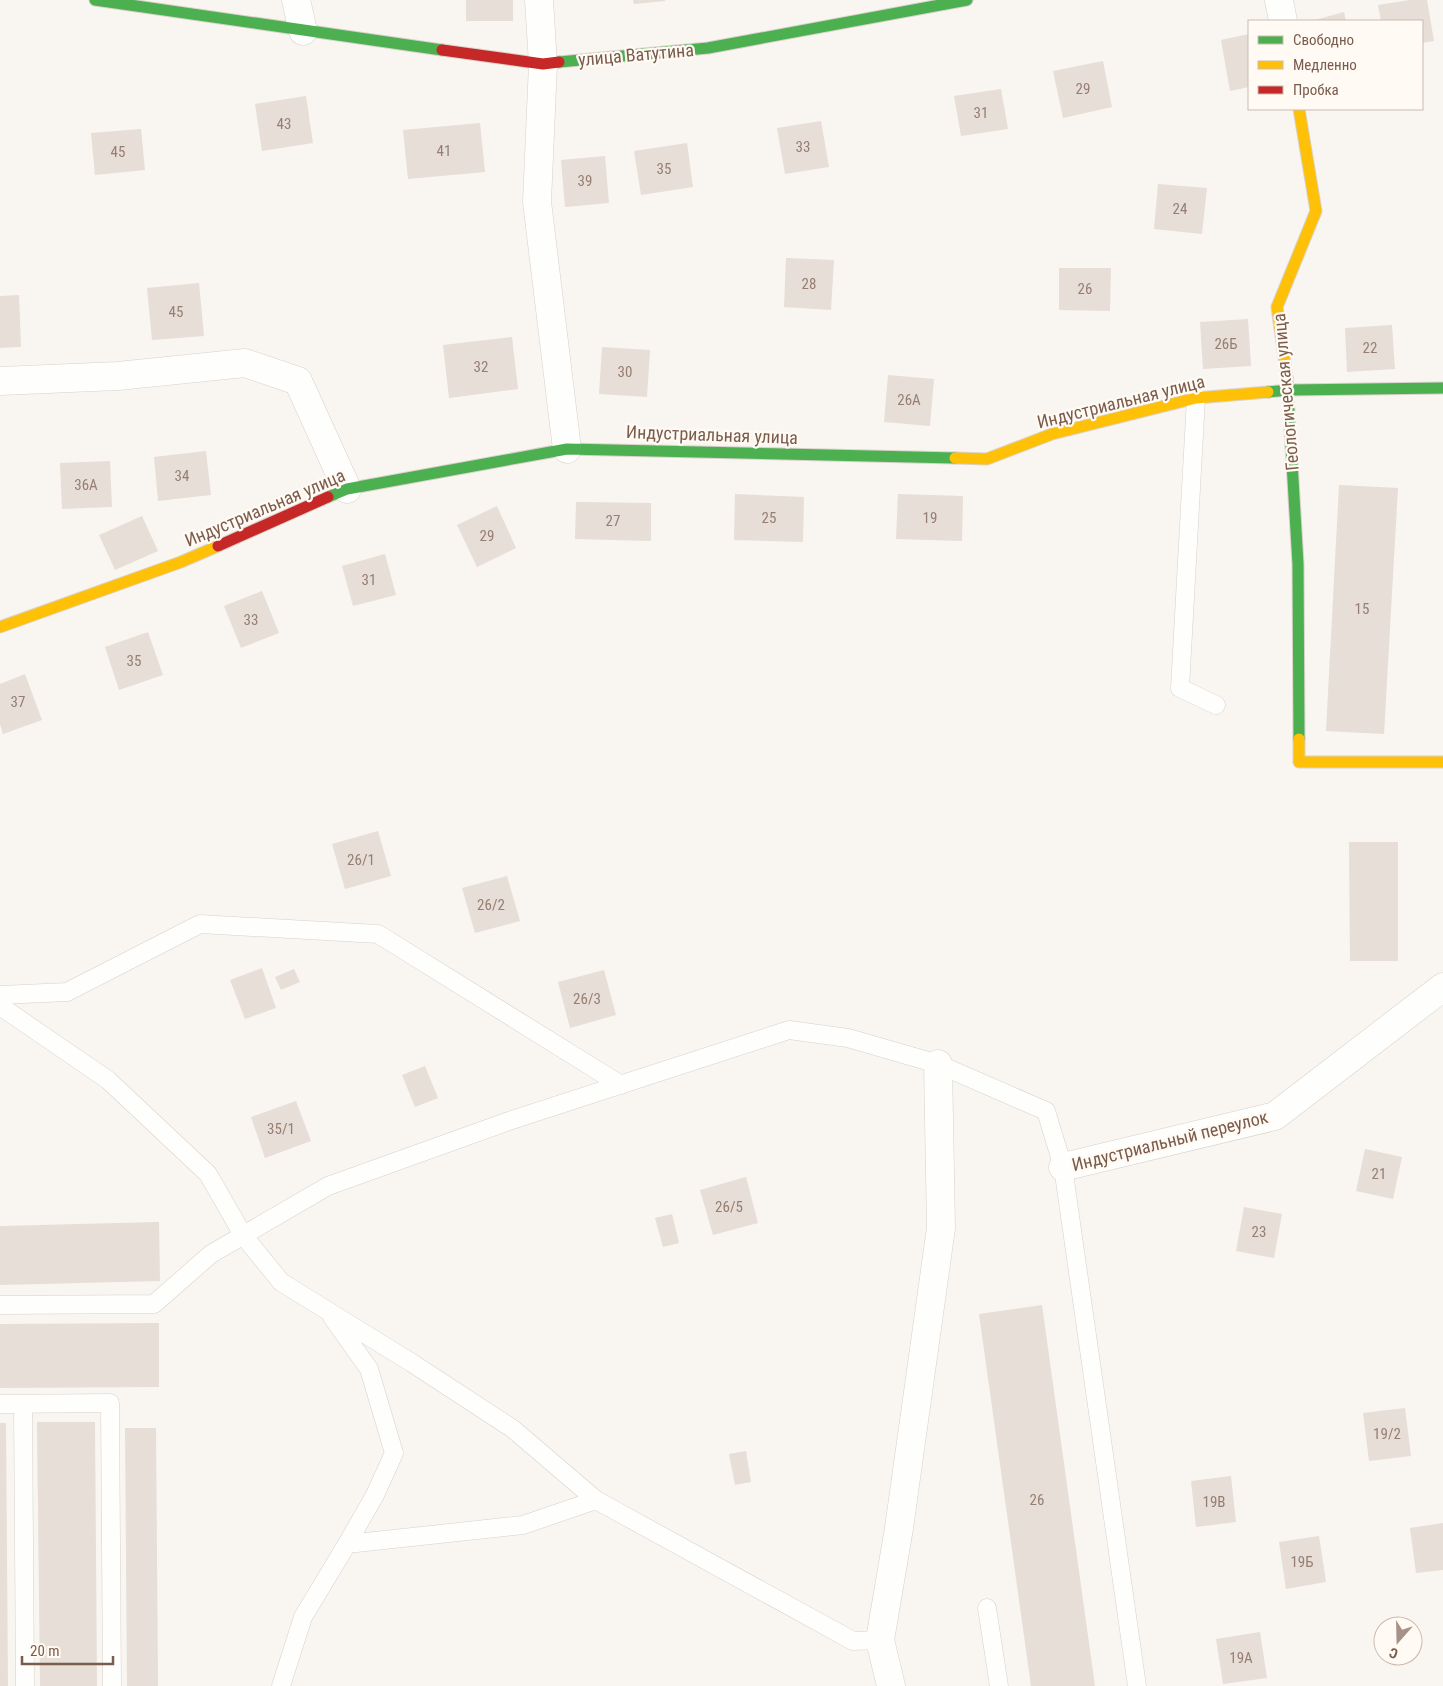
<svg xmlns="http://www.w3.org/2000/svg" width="1443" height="1686" font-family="'Roboto Condensed',sans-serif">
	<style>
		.building { fill: #e6ded7 }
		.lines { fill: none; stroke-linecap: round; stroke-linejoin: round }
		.lane-casing { stroke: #d7d1cb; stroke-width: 19 }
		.street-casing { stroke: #d7d1cb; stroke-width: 29 }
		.fast-casing { stroke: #d9d2cb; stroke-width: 13 }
		.slow-casing { stroke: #d9d2cb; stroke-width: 13 }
		.jam-casing { stroke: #d9d2cb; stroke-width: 13 }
		.lane { stroke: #fefefd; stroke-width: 18 }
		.street { stroke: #fefefd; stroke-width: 28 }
		.fast { stroke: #4caf50; stroke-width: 11 }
		.slow { stroke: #ffc107; stroke-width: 11 }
		.jam { stroke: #c62828; stroke-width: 11 }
		.labels { text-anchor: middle; stroke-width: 4.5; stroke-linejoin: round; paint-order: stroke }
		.number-label { font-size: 15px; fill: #977e72 }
		.street-label { font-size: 18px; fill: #7a5c4d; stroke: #fffaf3 }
	</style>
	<rect width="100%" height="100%" fill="#f9f5f0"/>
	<path class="building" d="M 466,0 L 513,0 L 513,21 L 466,21 Z
		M 633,0 L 665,0 L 665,1 L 634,4 Z
		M 1410,0 L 1427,0 L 1434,41 L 1422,43 L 1422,21 L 1381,21 L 1378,5 Z
		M 1344,12 L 1346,21 L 1311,21 Z
		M 1249,34 L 1249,87 L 1230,91 L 1221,40 Z
		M 1103,61 L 1112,107 L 1063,118 L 1053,71 Z
		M 1001,89 L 1008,129 L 961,136 L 954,96 Z
		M 306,96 L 313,143 L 262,151 L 255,104 Z
		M 821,121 L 829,167 L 785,174 L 777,128 Z
		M 480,123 L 485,172 L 408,179 L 403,130 Z
		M 141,129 L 145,170 L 95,175 L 91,133 Z
		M 687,143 L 693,187 L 641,195 L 634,151 Z
		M 605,156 L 609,203 L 565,207 L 561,160 Z
		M 1158,184 L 1207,188 L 1202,234 L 1154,229 Z
		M 786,258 L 834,260 L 831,310 L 784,307 Z
		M 1059,268 L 1111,268 L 1110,311 L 1059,310 Z
		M 199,283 L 204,336 L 152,340 L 147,288 Z
		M 19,295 L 21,347 L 0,348 L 0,296 Z
		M 1248,319 L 1251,366 L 1203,369 L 1200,322 Z
		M 1392,325 L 1395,369 L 1347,372 L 1345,328 Z
		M 512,337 L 518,389 L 449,398 L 443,345 Z
		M 602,347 L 650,350 L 647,397 L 599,394 Z
		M 888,375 L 934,379 L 930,426 L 884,422 Z
		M 206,451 L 211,495 L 158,501 L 154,457 Z
		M 110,461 L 112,507 L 62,509 L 60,463 Z
		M 1339,485 L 1398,488 L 1384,734 L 1326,731 Z
		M 735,494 L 804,497 L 803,542 L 734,540 Z
		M 898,494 L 963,496 L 962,541 L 896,539 Z
		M 576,502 L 651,503 L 651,541 L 575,539 Z
		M 497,506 L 516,548 L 477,567 L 457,525 Z
		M 142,516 L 158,551 L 115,570 L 99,535 Z
		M 385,554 L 396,595 L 353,606 L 342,566 Z
		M 262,591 L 279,633 L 241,648 L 224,606 Z
		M 148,632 L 163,675 L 119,690 L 105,647 Z
		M 25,674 L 42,720 L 3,734 L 0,724 L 0,684 Z
		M 378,831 L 391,876 L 345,889 L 332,844 Z
		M 1349,842 L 1398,842 L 1398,961 L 1350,961 Z
		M 507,876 L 520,921 L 475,933 L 462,888 Z
		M 262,968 L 276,1008 L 245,1019 L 230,980 Z
		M 294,969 L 300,982 L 281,990 L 275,977 Z
		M 604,970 L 616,1015 L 570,1028 L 558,982 Z
		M 425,1066 L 438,1098 L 415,1107 L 402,1075 Z
		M 296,1101 L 311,1141 L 265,1158 L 251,1117 Z
		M 1365,1149 L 1402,1157 L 1393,1199 L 1356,1191 Z
		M 746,1177 L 758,1223 L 713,1235 L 700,1190 Z
		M 1244,1207 L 1282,1214 L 1274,1258 L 1236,1251 Z
		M 672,1214 L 679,1243 L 663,1247 L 655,1218 Z
		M 159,1222 L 160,1281 L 0,1285 L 0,1226 Z
		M 1042,1305 L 1095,1686 L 1031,1686 L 979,1314 Z
		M 159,1323 L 159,1387 L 0,1388 L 0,1324 Z
		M 1405,1408 L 1411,1456 L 1369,1461 L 1363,1413 Z
		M 37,1422 L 95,1422 L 97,1686 L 40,1686 Z
		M 0,1423 L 6,1423 L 8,1686 L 0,1686 Z
		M 125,1428 L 156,1428 L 158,1686 L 127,1686 Z
		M 746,1451 L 751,1482 L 735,1485 L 729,1454 Z
		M 1231,1476 L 1236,1522 L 1196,1527 L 1191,1481 Z
		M 1443,1523 L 1443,1570 L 1416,1573 L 1410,1528 Z
		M 1319,1536 L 1326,1582 L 1286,1589 L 1279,1542 Z
		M 1260,1632 L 1267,1678 L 1223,1684 L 1216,1639 Z"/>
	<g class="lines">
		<defs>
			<path id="lane" d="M 1196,398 L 1180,688 L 1216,705
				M 0,995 L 67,992 L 200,924 L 378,934 L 621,1085
				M 0,1006 L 108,1080 L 208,1174 L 243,1235 L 281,1282 L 412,1363 L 513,1429 L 596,1500
				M 0,1305 L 154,1304 L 211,1254 L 328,1186 L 509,1121 L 789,1030 L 848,1038 L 938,1064 L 1046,1111 L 1063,1167 L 1137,1686
				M 332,1317 L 369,1369 L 394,1453 L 375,1495 L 347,1544
				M 0,1404 L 110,1403 L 112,1686
				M 23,1404 L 25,1686
				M 987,1608 L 999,1686
				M 281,1686 L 303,1617 L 347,1544 L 523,1525 L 596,1500 L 853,1641 L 880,1640"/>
			<path id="street" d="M 296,0 L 303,31
				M 539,0 L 543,64 L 537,202 L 567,449
				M 1279,0 L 1283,21
				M 0,381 L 118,376 L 245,363 L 298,381 L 347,489
				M 1063,1167 L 1275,1116 L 1443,987
				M 891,1686 L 880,1640 L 899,1528 L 941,1228 L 938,1064"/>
			<path id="fast" d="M 95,0 L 442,50
				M 559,62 L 708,48 L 967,0
				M 1287,378 L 1298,564 L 1299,739
				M 1268,392 L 1289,390 L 1443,388
				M 328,497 L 347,489 L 567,449 L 955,458"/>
			<path id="slow" d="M 1287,378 L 1277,307 L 1316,211 L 1299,109
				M 955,458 L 987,459 L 1052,434 L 1196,398 L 1268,392
				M 0,627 L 181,562 L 218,546
				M 1299,739 L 1299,762 L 1443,762"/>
			<path id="jam" d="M 442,50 L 543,64 L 559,62
				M 218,546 L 328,497"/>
		</defs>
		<use href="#lane" class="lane-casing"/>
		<use href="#street" class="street-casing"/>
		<use href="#fast" class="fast-casing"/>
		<use href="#slow" class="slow-casing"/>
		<use href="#jam" class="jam-casing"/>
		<use href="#lane" class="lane"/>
		<use href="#street" class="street"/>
		<use href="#fast" class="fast"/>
		<use href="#slow" class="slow"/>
		<use href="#jam" class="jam"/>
	</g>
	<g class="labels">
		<g class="number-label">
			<text x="1083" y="94">29</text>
			<text x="981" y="118">31</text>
			<text x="284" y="129">43</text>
			<text x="803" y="152">33</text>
			<text x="444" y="156">41</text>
			<text x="118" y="157">45</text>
			<text x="664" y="174">35</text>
			<text x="585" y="186">39</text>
			<text x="1180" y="214">24</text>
			<text x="809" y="289">28</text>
			<text x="1085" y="294">26</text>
			<text x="176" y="317">45</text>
			<text x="1226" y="349">26Б</text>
			<text x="1370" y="353">22</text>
			<text x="481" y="372">32</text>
			<text x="625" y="377">30</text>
			<text x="909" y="405">26А</text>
			<text x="182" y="481">34</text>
			<text x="86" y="490">36А</text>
			<text x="769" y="523">25</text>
			<text x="930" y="523">19</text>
			<text x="613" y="526">27</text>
			<text x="487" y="541">29</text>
			<text x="369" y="585">31</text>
			<text x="1362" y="614">15</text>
			<text x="251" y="625">33</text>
			<text x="134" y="666">35</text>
			<text x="18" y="707">37</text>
			<text x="361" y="865">26/1</text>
			<text x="491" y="910">26/2</text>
			<text x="587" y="1004">26/3</text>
			<text x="281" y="1134">35/1</text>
			<text x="1379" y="1179">21</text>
			<text x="729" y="1212">26/5</text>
			<text x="1259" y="1237">23</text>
			<text x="1387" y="1439">19/2</text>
			<text x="1037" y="1505">26</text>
			<text x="1214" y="1507">19В</text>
			<text x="1302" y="1567">19Б</text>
			<text x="1241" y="1663">19А</text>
		</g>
		<g class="street-label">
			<text transform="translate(636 55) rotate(-5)" y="6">улица Ватутина</text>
			<text transform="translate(1286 392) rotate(-95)" y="6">Геологическая улица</text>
			<text transform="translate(1121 402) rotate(-14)" y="6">Индустриальная улица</text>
			<text transform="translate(712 435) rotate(2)" y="6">Индустриальная улица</text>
			<text transform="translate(265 508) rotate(-23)" y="6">Индустриальная улица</text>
			<text transform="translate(1170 1141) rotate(-14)" y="6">Индустриальный переулок</text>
		</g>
	</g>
	<rect x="1248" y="20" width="175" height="90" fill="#fffaf3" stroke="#cabbb1"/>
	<rect x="1258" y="36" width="25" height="8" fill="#4caf50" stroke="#cabbb1"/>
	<text x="1293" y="45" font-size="15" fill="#7a5c4d">Свободно</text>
	<rect x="1258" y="61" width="25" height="8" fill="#ffc107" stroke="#cabbb1"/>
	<text x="1293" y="70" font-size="15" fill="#7a5c4d">Медленно</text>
	<rect x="1258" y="86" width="25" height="8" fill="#c62828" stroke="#cabbb1"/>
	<text x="1293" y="95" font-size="15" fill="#7a5c4d">Пробка</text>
	<g transform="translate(1398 1641) rotate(200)"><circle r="24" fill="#fffaf3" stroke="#cabbb1"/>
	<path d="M0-4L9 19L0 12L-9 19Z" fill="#a69286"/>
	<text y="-8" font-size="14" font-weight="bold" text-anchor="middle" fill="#7a5c4d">С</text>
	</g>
	<path d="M22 1656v8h91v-8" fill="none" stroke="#7a5c4d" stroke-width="2.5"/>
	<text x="30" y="1656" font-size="15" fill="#7a5c4d" stroke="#fffaf3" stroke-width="4" paint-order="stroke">20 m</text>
</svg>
